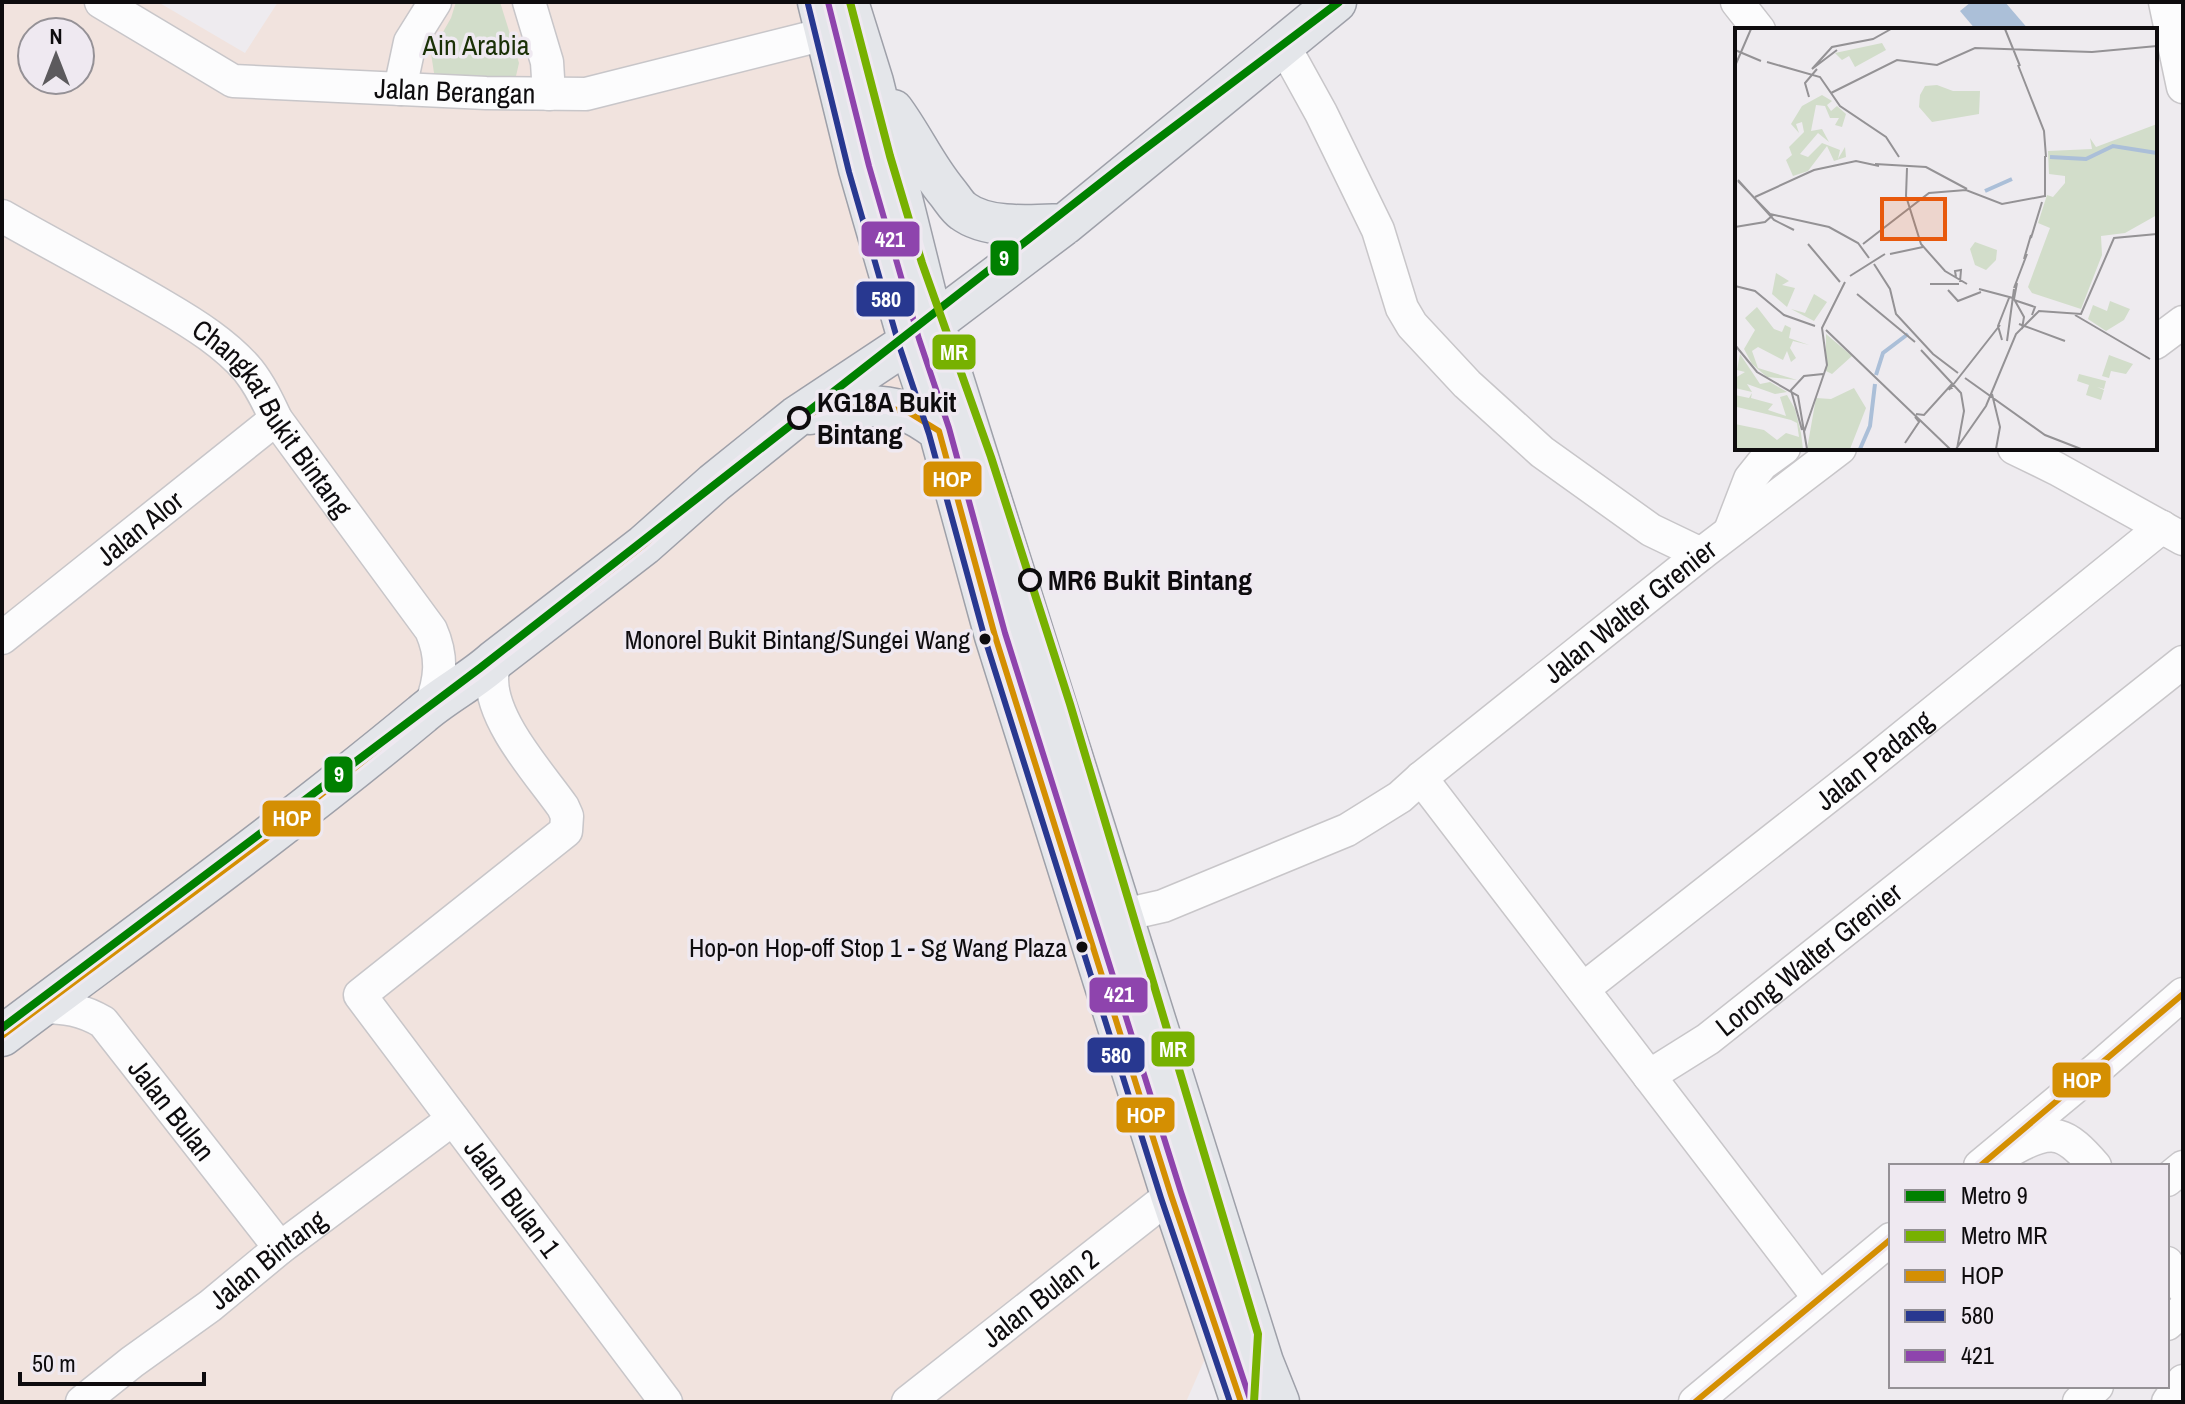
<svg xmlns="http://www.w3.org/2000/svg" width="2185" height="1404" font-family="'Archivo Narrow',sans-serif">
	<style>
		.commercial { fill: #f1e3de; fill-rule: evenodd }
		.green { fill: #d2ddca }
		.water { fill: #abbfd8 }
		.lines { fill: none; stroke-linecap: round; stroke-linejoin: round }
		.minor-casing { stroke: #c8c6c9; stroke-width: 35 }
		.major-casing { stroke: #9ea0a9; stroke-width: 43 }
		.minor { stroke: #fcfcfd; stroke-width: 32 }
		.major { stroke: #e4e6ea; stroke-width: 40 }
		.bus-1-casing { stroke: #efe9f1; stroke-width: 12 }
		.bus-2-casing { stroke: #efe9f1; stroke-width: 12 }
		.bus-3-casing { stroke: #efe9f1; stroke-width: 12 }
		.bus-1 { stroke: #d48f02; stroke-width: 6 }
		.bus-2 { stroke: #283890; stroke-width: 6 }
		.bus-3 { stroke: #8e44ad; stroke-width: 6 }
		.metro-1-casing { stroke: #efe9f1; stroke-width: 14 }
		.metro-2-casing { stroke: #efe9f1; stroke-width: 14 }
		.metro-1 { stroke: #008000; stroke-width: 8 }
		.metro-2 { stroke: #77b101; stroke-width: 8 }
		.stop-dot { fill: #efe9f1; stroke: #0e0c0e; stroke-width: 4 }
		.bus-dot { fill: #0e0c0e; stroke: #efe9f1; stroke-width: 3 }
		.labels { text-anchor: middle; stroke-width: 7; stroke-linejoin: round; paint-order: stroke }
		.bus-label { font-size: 26px; fill: #0e0c0e; stroke: #efe9f1; text-anchor: end }
		.park-label { font-size: 28px; fill: #1a3006; stroke: #efe9f1 }
		.street-label { font-size: 28px; fill: #0e0c0e; stroke: #efe9f1 }
		.stop-label { font-size: 28px; font-weight: bold; fill: #0e0c0e; stroke: #efe9f1; text-anchor: start }
		.inset-river { fill: none; stroke: #abbfd8; stroke-width: 4 }
		.inset-road { fill: none; stroke: #949295; stroke-width: 2 }
		.view { fill: #e8590c; fill-opacity: 0.15; stroke: #e8590c; stroke-width: 4 }
		.inset-edge { fill: none; stroke: #0e0c0e; stroke-width: 4 }
		.line-badge { stroke: #efe9f1; stroke-width: 3 }
		.badge-label { font-size: 22px; text-anchor: middle; font-weight: bold; fill: #fff }
	</style>
	<rect width="100%" height="100%" fill="#eeebef"/>
	<path class="commercial" d="M 2,2 L 158,2 L 245,53 L 278,2 L 798,2 L 801,17 L 1228,1306 L 1186,1402 L 2,1402 ZM 32,32 L 80,32 L 80,80 L 32,80 Z"/>
	<path class="green" d="M 456,2 L 500,2 L 519,63 L 516,76 L 497,79 L 439,79 L 434,73 L 431,53 L 451,18 Z"/>
	<path class="water" d="M 1971,2 L 2005,2 L 2029,30 L 1976,30 L 1960,11 Z"/>
	<g class="lines">
		<defs>
			<g id="minor">
				<path id="s1" d="M 101,2 L 233,81 L 486,93 L 586,94 L 825,34"/>
				<path d="M 529,2 L 547,62 L 549,94"/>
				<path d="M 1737,2 L 1759,30"/>
				<path d="M 2165,2 L 2183,87"/>
				<path d="M 1284,46 L 1321,113 L 1378,230 L 1402,308 L 1412,325 L 1467,384 L 1542,452 L 1651,530 L 1701,554"/>
				<path d="M 400,89 L 410,42 L 435,2"/>
				<path id="s2" d="M 2,216 C 56,247 111,275 165,307 C 194,324 226,344 248,370 C 260,385 268,402 276,419 L 431,630 C 443,657 441,680 430,707"/>
				<path d="M 2155,343 L 2183,322"/>
				<path d="M 2014,448 L 2057,469 L 2183,539"/>
				<path d="M 1730,531 L 1750,479 L 1762,464 L 1784,448"/>
				<path id="s3" d="M 2,638 L 276,419"/>
				<path id="s4" d="M 495,660 C 494,666 492,673 492,679 C 492,722 539,773 563,807 L 567,816 L 566,831 L 360,995 L 666,1402"/>
				<path d="M 1421,778 L 1819,1298"/>
				<path id="s5" d="M 1123,915 L 1163,906 L 1347,830 L 1400,797 L 1421,778 L 1701,554 L 1840,448"/>
				<path id="s6" d="M 1583,989 L 1867,766 L 2162,527"/>
				<path id="s7" d="M 41,1007 C 65,1007 83,1010 103,1022 L 280,1248"/>
				<path id="s8" d="M 1649,1076 L 1708,1039 L 2183,662"/>
				<path d="M 2013,1149 C 2054,1126 2066,1133 2095,1166"/>
				<path d="M 1980,1166 L 2098,1068 L 2183,994"/>
				<path d="M 2167,1180 L 2183,1167"/>
				<path d="M 2167,1263 L 2183,1288"/>
				<path d="M 2167,1324 L 2183,1310"/>
				<path id="s9" d="M 82,1402 L 132,1362 L 210,1306 L 280,1248 L 453,1119"/>
				<path id="s10" d="M 908,1402 L 1171,1195"/>
				<path d="M 1695,1402 L 1891,1239"/>
				<path d="M 2079,1402 L 2097,1386"/>
				<path d="M 2168,1402 L 2183,1381"/>
			</g>
			<path id="major" d="M 818,2 L 859,169 L 909,342 L 939,431 L 995,636 L 1171,1195 L 1241,1402
				M 848,2 L 873,82 L 933,323 L 946,356 L 1263,1362 L 1279,1402
				M 893,110 C 913,137 926,167 947,192 C 952,198 957,207 963,211 C 988,230 1035,225 1065,224
				M 810,414 C 839,406 876,402 906,412 C 917,415 929,424 939,431
				M 2,1036 C 143,930 286,827 422,714 C 445,694 472,681 495,660 L 644,545 L 714,483 L 796,417 L 909,342 L 1065,224 L 1336,2"/>
		</defs>
		<use href="#minor" class="minor-casing"/>
		<use href="#major" class="major-casing"/>
		<use href="#minor" class="minor"/>
		<use href="#major" class="major"/>
		<defs>
			<path id="bus-1" d="M 2,1036 L 267,838 L 431,707 L 477,674 L 644,545 L 714,483 L 796,417 L 826,409 L 851,407 L 887,408 L 908,412 L 939,431 L 995,636 L 1171,1195 L 1241,1402
				M 1980,1166 L 2183,994
				M 1695,1402 L 1891,1239"/>
			<path id="bus-2" d="M 808,4 L 849,172 L 899,345 L 929,434 L 985,639 L 1161,1198 L 1230,1402"/>
			<path id="bus-3" d="M 828,2 L 869,166 L 919,339 L 949,428 L 1005,633 L 1181,1192 L 1250,1399"/>
		</defs>
		<use href="#bus-1" class="bus-1-casing"/>
		<use href="#bus-2" class="bus-2-casing"/>
		<use href="#bus-3" class="bus-3-casing"/>
		<use href="#bus-1" class="bus-1"/>
		<use href="#bus-2" class="bus-2"/>
		<use href="#bus-3" class="bus-3"/>
		<defs>
			<path id="metro-1" d="M 2,1028 L 480,668 L 1126,163 L 1339,2"/>
			<path id="metro-2" d="M 850,2 L 890,156 L 922,263 L 991,457 L 1070,704 L 1258,1334 L 1254,1402"/>
		</defs>
		<use href="#metro-1" class="metro-1-casing"/>
		<use href="#metro-2" class="metro-2-casing"/>
		<use href="#metro-1" class="metro-1"/>
		<use href="#metro-2" class="metro-2"/>
	</g>
	<g class="stop-dot">
		<circle cx="799" cy="418" r="10"/>
		<circle cx="1030" cy="580" r="10"/>
	</g>
	<g class="bus-dot">
		<circle cx="985" cy="639" r="7"/>
		<circle cx="1082" cy="947" r="7"/>
	</g>
	<g class="labels">
		<g class="bus-label">
			<text x="970" y="649">Monorel Bukit Bintang/Sungei Wang</text>
			<text x="1067" y="957">Hop-on Hop-off Stop 1 - Sg Wang Plaza</text>
		</g>
		<g class="park-label">
			<text x="476" y="55">Ain Arabia</text>
		</g>
		<g class="street-label">
			<text dy="10" stroke="none"><textPath href="#s1" startOffset="376">Jalan Berangan</textPath></text>
			<text dy="10" stroke="none"><textPath href="#s2" startOffset="344">Changkat Bukit Bintang</textPath></text>
			<text dy="10" stroke="none"><textPath href="#s3" startOffset="176">Jalan Alor</textPath></text>
			<text dy="10" stroke="none"><textPath href="#s5" startOffset="598">Jalan Walter Grenier</textPath></text>
			<text dy="10" stroke="none"><textPath href="#s6" startOffset="370">Jalan Padang</textPath></text>
			<text dy="10" stroke="none"><textPath href="#s8" startOffset="198">Lorong Walter Grenier</textPath></text>
			<text dy="10" stroke="none"><textPath href="#s7" startOffset="176">Jalan Bulan</textPath></text>
			<text dy="10" stroke="none"><textPath href="#s4" startOffset="710">Jalan Bulan 1</textPath></text>
			<text dy="10" stroke="none"><textPath href="#s9" startOffset="234">Jalan Bintang</textPath></text>
			<text dy="10" stroke="none"><textPath href="#s10" startOffset="168">Jalan Bulan 2</textPath></text>
		</g>
		<g class="stop-label">
			<text x="817" y="412">KG18A Bukit<tspan x="817" dy="32">Bintang</tspan></text>
			<text x="1048" y="590">MR6 Bukit Bintang</text>
		</g>
	</g>
	<g transform="translate(1735 28)">
		<rect width="422" height="422" fill="#eeebef"/>
		<path d="M 147,15 L 151,22 L 120,39 L 114,28 L 107,32 L 100,25 ZM 202,57 L 218,63 L 245,63 L 244,86 L 197,94 L 184,79 L 185,67 L 190,58 ZM 87,67 L 97,73 L 92,77 L 96,83 L 102,78 L 111,86 L 107,99 L 100,97 L 104,90 L 95,90 L 90,78 L 81,77 L 76,103 L 87,101 L 94,114 L 83,105 L 65,126 L 73,129 L 87,115 L 105,122 L 103,131 L 110,119 L 111,129 L 99,133 L 92,118 L 73,143 L 58,148 L 51,132 L 57,127 L 54,119 L 69,104 L 67,94 L 61,96 L 64,105 L 56,96 L 67,78 ZM 422,96 L 422,187 L 390,205 L 366,208 L 367,227 L 346,281 L 297,265 L 293,259 L 315,200 L 303,195 L 312,167 L 318,169 L 330,155 L 330,148 L 314,146 L 313,123 L 357,121 L 355,110 L 361,119 ZM 240,214 L 262,222 L 261,232 L 251,242 L 240,237 L 235,221 ZM 41,245 L 54,253 L 47,257 L 60,260 L 52,279 L 37,266 ZM 79,266 L 92,274 L 79,293 L 56,281 L 70,285 ZM 375,273 L 395,281 L 389,292 L 371,303 L 353,291 L 358,277 L 372,283 ZM 22,279 L 39,301 L 47,304 L 50,297 L 56,300 L 54,310 L 74,317 L 58,313 L 55,320 L 61,330 L 56,334 L 52,323 L 48,332 L 23,319 L 17,323 L 23,340 L 62,352 L 32,349 L 17,336 L 9,321 L 20,302 L 10,290 ZM 91,306 L 117,328 L 97,346 L 91,343 ZM 5,326 L 25,356 L 35,354 L 52,364 L 40,366 L 12,356 L 17,364 L 0,360 L 0,350 L 10,344 L 2,342 ZM 374,327 L 398,336 L 391,346 L 376,343 L 374,350 L 367,348 ZM 344,346 L 371,353 L 369,361 L 362,359 L 369,362 L 366,372 L 351,367 L 354,357 L 342,353 ZM 119,360 L 131,380 L 115,421 L 72,421 L 81,370 L 96,371 ZM 17,365 L 16,370 L 38,376 L 33,382 L 51,388 L 45,369 L 52,367 L 60,381 L 66,405 L 68,421 L 0,421 L 0,396 L 29,402 L 42,412 L 51,405 L 64,409 L 62,395 L 56,392 L 2,379 L 0,367 L 14,370 Z" fill="#d2ddca"/>
		<path class="inset-river" d="M 315,129 L 351,131 L 378,118 L 422,125M 250,163 L 277,151M 141,347 L 148,325 L 173,306M 125,421 L 135,398 L 140,356"/>
		<path class="inset-road" d="M 270,1 L 285,38M 0,22 L 26,33M 102,22 L 77,41 L 97,19 L 138,11 L 156,1M 32,34 L 85,49 L 105,78 L 151,109 L 164,129M 283,37 L 309,103 L 311,129M 0,38 L 16,1M 96,65 L 162,32 L 202,37 L 240,20 L 357,24 L 422,18M 74,69 L 70,55 L 82,41M 140,136 L 191,139 L 232,161M 172,140 L 171,168 L 186,216 L 210,243 L 232,256M 3,152 L 39,192 L 59,202M 3,153 L 35,186 L 94,199 L 123,215 L 134,230M 20,169 L 79,142 L 121,133 L 144,138M 310,169 L 310,128M 0,199 L 30,194 L 38,187M 296,210 L 307,174M 73,216 L 105,254M 128,216 L 194,165 L 231,162 L 267,176 L 310,168M 155,226 L 188,219M 289,231 L 296,207M 139,236 L 155,261 L 161,286 L 198,326 L 223,345M 115,248 L 150,226M 221,249 L 220,243 L 226,242 L 225,254M 282,255 L 279,271 L 289,289 L 287,301M 195,256 L 224,256M 0,258 L 20,263 L 49,287 L 80,298M 279,260 L 292,226M 244,261 L 278,270M 213,262 L 223,273 L 246,264M 122,266 L 180,314M 279,272 L 300,279 L 297,287M 340,287 L 415,331M 284,296 L 330,313M 91,302 L 215,421M 267,312 L 263,298 L 274,270M 272,313 L 279,261M 0,317 L 22,344 L 63,368 L 72,421M 186,322 L 226,365 L 229,383 L 222,421M 230,350 L 310,407 L 346,421M 214,362 L 265,297M 257,366 L 265,399 L 261,421M 181,386 L 189,387 L 216,357 L 217,361M 67,402 L 56,362 L 69,348 L 88,346M 69,404 L 92,337 L 87,300 L 110,254M 170,415 L 184,394 L 180,389M 221,421 L 251,378 L 281,306 L 304,283 L 346,286 L 379,210 L 422,206"/>
		<path class="view" d="M 147,171 L 210,171 L 210,211 L 147,211 Z"/>
		<rect width="422" height="422" class="inset-edge"/>
	</g>
	<g class="line-badge">
		<rect x="860" y="220" width="61" height="38" rx="8" fill="#8e44ad"/>
		<rect x="989" y="239" width="31" height="38" rx="8" fill="#008000"/>
		<rect x="855" y="280" width="61" height="38" rx="8" fill="#283890"/>
		<rect x="931" y="333" width="46" height="38" rx="8" fill="#77b101"/>
		<rect x="922" y="460" width="61" height="38" rx="8" fill="#d48f02"/>
		<rect x="323" y="755" width="31" height="39" rx="8" fill="#008000"/>
		<rect x="261" y="799" width="61" height="39" rx="8" fill="#d48f02"/>
		<rect x="1088" y="976" width="61" height="38" rx="8" fill="#8e44ad"/>
		<rect x="1150" y="1030" width="46" height="38" rx="8" fill="#77b101"/>
		<rect x="1086" y="1036" width="60" height="38" rx="8" fill="#283890"/>
		<rect x="2051" y="1061" width="61" height="38" rx="8" fill="#d48f02"/>
		<rect x="1115" y="1096" width="61" height="38" rx="8" fill="#d48f02"/>
	</g>
	<g class="badge-label">
		<text x="890" y="247">421</text>
		<text x="1004" y="266">9</text>
		<text x="886" y="307">580</text>
		<text x="954" y="360">MR</text>
		<text x="952" y="487">HOP</text>
		<text x="339" y="782">9</text>
		<text x="292" y="826">HOP</text>
		<text x="1119" y="1002">421</text>
		<text x="1173" y="1057">MR</text>
		<text x="1116" y="1063">580</text>
		<text x="2082" y="1088">HOP</text>
		<text x="1146" y="1123">HOP</text>
	</g>
	<rect width="2185" height="1404" fill="none" stroke="#0e0c0e" stroke-width="8"/>
	<rect x="1889" y="1164" width="280" height="224" fill="#efe9f1" stroke="#959196" stroke-width="2"/>
	<rect x="1905" y="1190" width="40" height="12" fill="#008000" stroke="#959196" stroke-width="2"/>
	<text x="1961" y="1204" font-size="24" fill="#0e0c0e">Metro 9</text>
	<rect x="1905" y="1230" width="40" height="12" fill="#77b101" stroke="#959196" stroke-width="2"/>
	<text x="1961" y="1244" font-size="24" fill="#0e0c0e">Metro MR</text>
	<rect x="1905" y="1270" width="40" height="12" fill="#d48f02" stroke="#959196" stroke-width="2"/>
	<text x="1961" y="1284" font-size="24" fill="#0e0c0e">HOP</text>
	<rect x="1905" y="1310" width="40" height="12" fill="#283890" stroke="#959196" stroke-width="2"/>
	<text x="1961" y="1324" font-size="24" fill="#0e0c0e">580</text>
	<rect x="1905" y="1350" width="40" height="12" fill="#8e44ad" stroke="#959196" stroke-width="2"/>
	<text x="1961" y="1364" font-size="24" fill="#0e0c0e">421</text>
	<g transform="translate(56 56)"><circle r="38" fill="#efe9f1" stroke="#959196" stroke-width="2"/>
	<path d="M0-6L14 30L0 20L-14 30Z" fill="#5c5a5d"/>
	<text y="-12" font-size="22" font-weight="bold" text-anchor="middle" fill="#0e0c0e">N</text>
	</g>
	<path d="M20 1372v12h184v-12" fill="none" stroke="#0e0c0e" stroke-width="4"/>
	<text x="32" y="1372" font-size="24" fill="#0e0c0e" stroke="#efe9f1" stroke-width="6" paint-order="stroke">50 m</text>
</svg>
